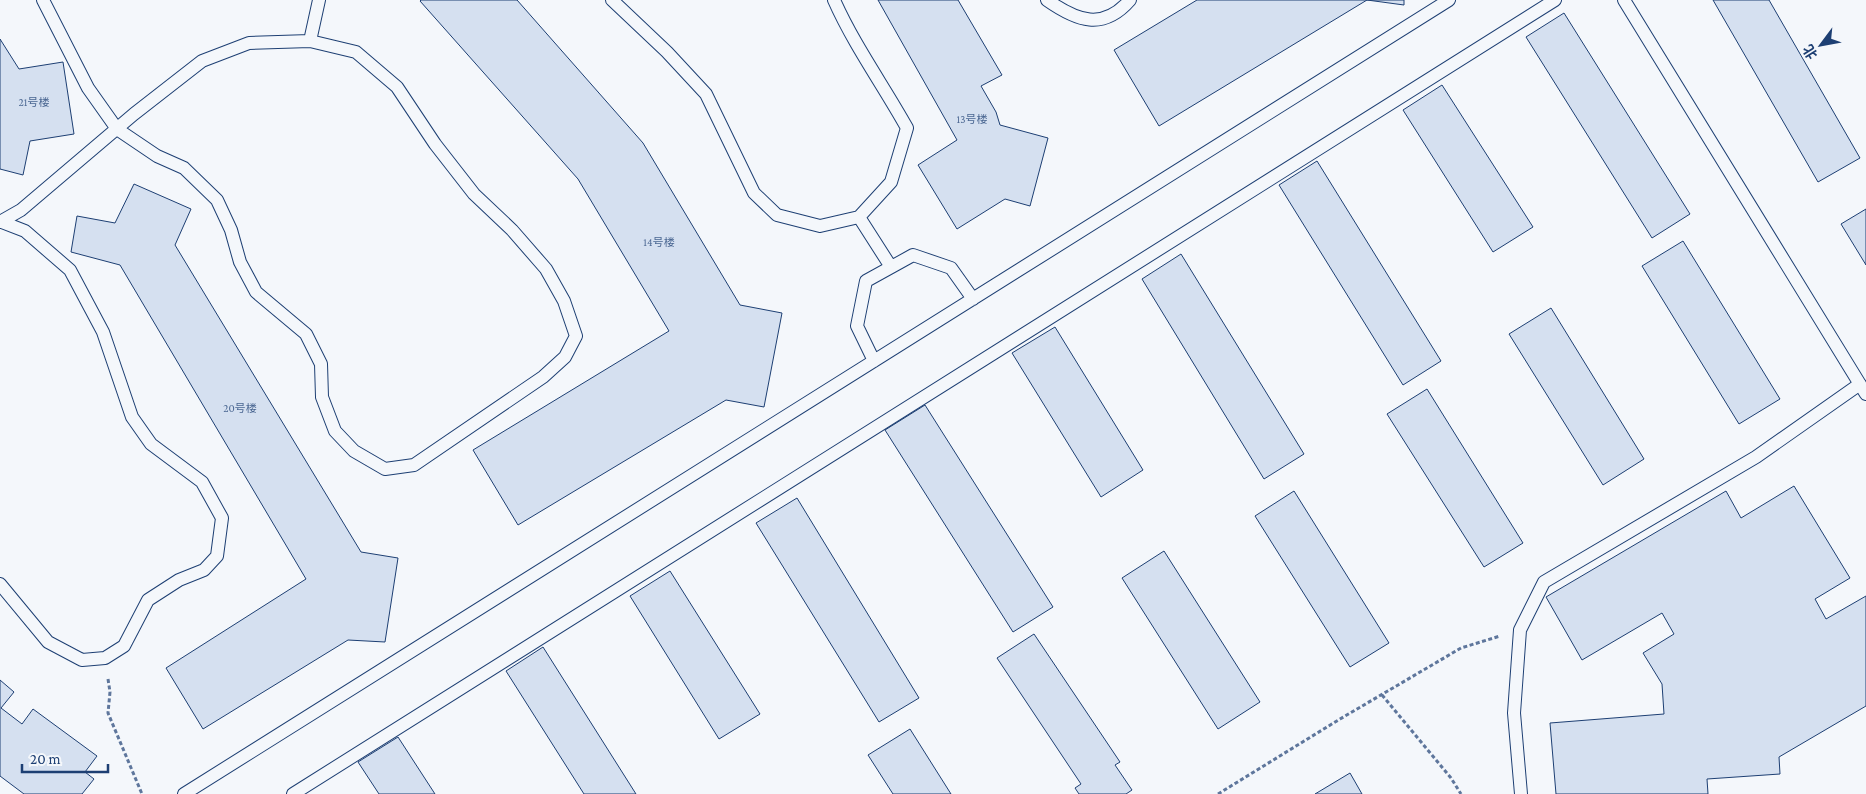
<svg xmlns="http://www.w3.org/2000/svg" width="1866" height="794" font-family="'Crimson Pro','Noto Sans SC',serif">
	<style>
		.building { fill: #d5e0f0; stroke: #1d3f73 }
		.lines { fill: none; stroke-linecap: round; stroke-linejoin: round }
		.service-casing { stroke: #1d3f73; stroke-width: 14 }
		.path { stroke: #5e769c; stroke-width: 3; stroke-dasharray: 4 2.5; stroke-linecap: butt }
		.service { stroke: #f4f7fb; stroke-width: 12 }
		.labels { text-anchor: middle; stroke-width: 4; stroke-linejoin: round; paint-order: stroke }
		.number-label { font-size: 11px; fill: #4b6792 }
	</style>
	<rect width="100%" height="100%" fill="#f4f7fb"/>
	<path class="building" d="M 421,0 L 517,0 L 643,143 L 740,305 L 782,313 L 764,407 L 726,400 L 518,525 L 473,450 L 669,331 L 578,179 L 420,1 Z
		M 878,0 L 958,0 L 1002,75 L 981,86 L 996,112 L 1000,125 L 1048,138 L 1030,206 L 1005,199 L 957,229 L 918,165 L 957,140 Z
		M 1197,0 L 1404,0 L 1404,5 L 1367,0 L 1159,126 L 1114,50 Z
		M 1713,0 L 1769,0 L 1860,158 L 1818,182 Z
		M 1564,13 L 1690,214 L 1652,238 L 1526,37 Z
		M 0,39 L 19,69 L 63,62 L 74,134 L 30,141 L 23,175 L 0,169 Z
		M 1442,85 L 1533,227 L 1493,252 L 1403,110 Z
		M 1317,161 L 1441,361 L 1403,385 L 1279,185 Z
		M 134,184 L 191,209 L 175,245 L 361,552 L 398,558 L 385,642 L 348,640 L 203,729 L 166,668 L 306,579 L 120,265 L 71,252 L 77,216 L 115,223 Z
		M 1866,209 L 1866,265 L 1841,224 Z
		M 1683,241 L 1780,399 L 1739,424 L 1642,266 Z
		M 1181,254 L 1304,454 L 1264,479 L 1142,279 Z
		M 1551,308 L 1644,459 L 1603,485 L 1509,334 Z
		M 1055,327 L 1143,470 L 1101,497 L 1012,353 Z
		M 1427,389 L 1523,543 L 1484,567 L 1387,414 Z
		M 925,405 L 1053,607 L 1013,632 L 885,430 Z
		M 1794,486 L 1850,578 L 1815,599 L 1826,619 L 1866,596 L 1866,706 L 1779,757 L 1780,774 L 1707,779 L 1708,794 L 1556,794 L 1550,723 L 1664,714 L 1662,684 L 1643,653 L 1674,634 L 1662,613 L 1582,660 L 1546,597 L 1726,491 L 1741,518 Z
		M 1294,491 L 1389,643 L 1350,667 L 1255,516 Z
		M 797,498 L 919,698 L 879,722 L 756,523 Z
		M 1164,551 L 1260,702 L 1218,729 L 1122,578 Z
		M 670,571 L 760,714 L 719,739 L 630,596 Z
		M 1034,634 L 1120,762 L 1115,765 L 1132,790 L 1126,794 L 1079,794 L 1075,788 L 1081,784 L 997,658 Z
		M 543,647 L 636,794 L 584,794 L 506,671 Z
		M 0,680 L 14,692 L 1,708 L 22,724 L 33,709 L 97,756 L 85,772 L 94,779 L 82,794 L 24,794 L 0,776 Z
		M 910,729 L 951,794 L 893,794 L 868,755 Z
		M 398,737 L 435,794 L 379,794 L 358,762 Z
		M 1350,773 L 1362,794 L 1315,794 Z"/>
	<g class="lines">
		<defs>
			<path id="service" d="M 612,0 L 667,52 L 706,94 L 754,193 L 777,215 L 820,226 L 859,217 L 891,182 L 907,128 C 883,85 854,45 834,0
				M 1047,0 C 1077,21 1103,31 1130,0
				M 1624,0 L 1866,394
				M 310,41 L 319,0
				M 859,217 L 891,267
				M 0,222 L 21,210 L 134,114 L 202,61 L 249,43 L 310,41 L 356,52 L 397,87 L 435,144 L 474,194 L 512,230 L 546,269 L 564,301 L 576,336 L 565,357 L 543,377 L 414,465 L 385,469 L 354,451 L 335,431 L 322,397 L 321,364 L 306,334 L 256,292 L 240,262 L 231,230 L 217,200 L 184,168 L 157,156 L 117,129 L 88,88 L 43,0
				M 874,361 L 857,326 L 866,281 L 913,255 L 951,268 L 973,299
				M 0,584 L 48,642 L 82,660 L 105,658 L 124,646 L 148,600 L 179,580 L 204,570 L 217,556 L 222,518 L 202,482 L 151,444 L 132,417 L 103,332 L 70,270 L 25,231 L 2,222
				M 184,794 L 1449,0
				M 293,794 L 1555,0
				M 1521,794 L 1514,713 L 1520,630 L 1544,582 L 1756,457 L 1860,384"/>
		</defs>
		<use href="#service" class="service-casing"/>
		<path class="path" d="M 108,679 L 110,692 L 108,713 L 142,794
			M 1382,695 L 1451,778 L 1461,794
			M 1218,794 L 1340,719 L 1461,648 L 1500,636"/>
		<use href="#service" class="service"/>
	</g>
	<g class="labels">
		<g class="number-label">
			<text x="34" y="106">21号楼</text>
			<text x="972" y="123">13号楼</text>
			<text x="659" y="246">14号楼</text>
			<text x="240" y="412">20号楼</text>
		</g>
	</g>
	<g transform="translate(1821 45) rotate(238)" stroke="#f4f7fb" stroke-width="4" paint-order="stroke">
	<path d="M0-4L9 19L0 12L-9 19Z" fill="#1d3f73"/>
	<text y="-8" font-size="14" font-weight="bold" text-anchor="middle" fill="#1d3f73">北</text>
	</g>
	<path d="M22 764v8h86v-8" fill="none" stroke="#1d3f73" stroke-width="2.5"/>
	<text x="30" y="764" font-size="15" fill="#1d3f73" stroke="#f4f7fb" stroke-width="4" paint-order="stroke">20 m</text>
</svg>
